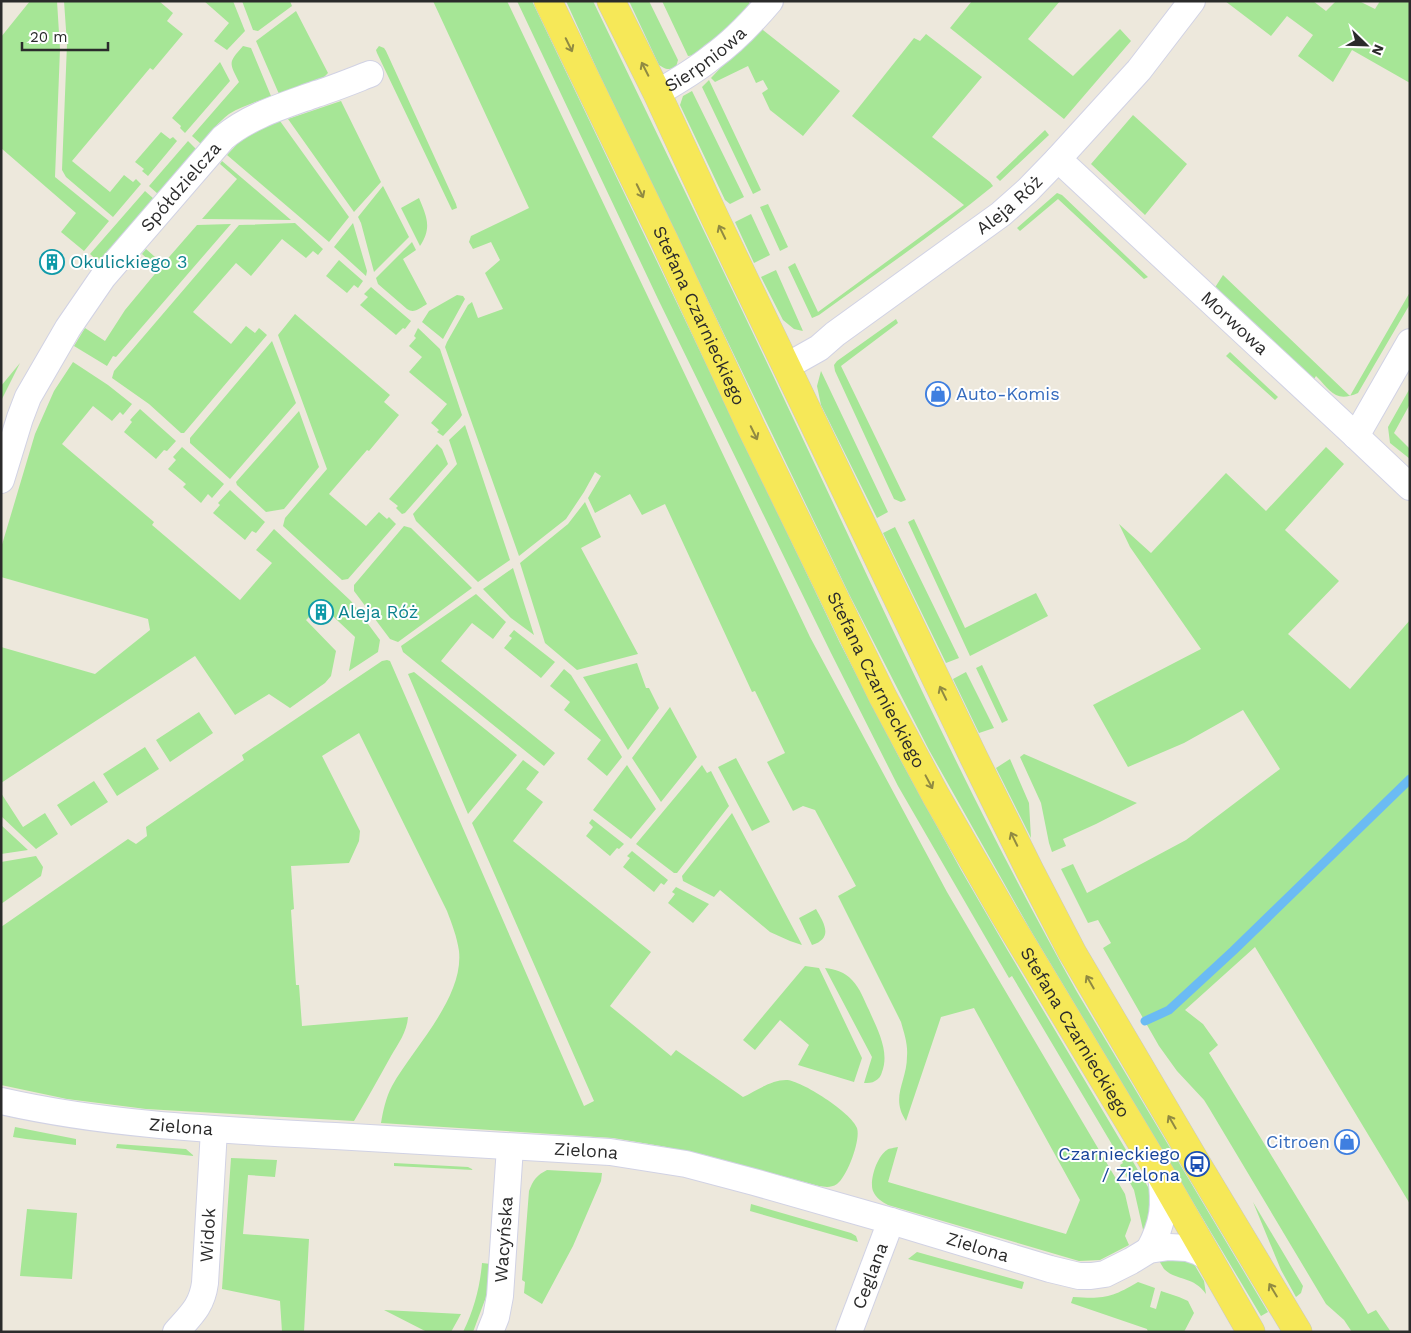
<svg xmlns="http://www.w3.org/2000/svg" width="1411" height="1333" font-family="'Work Sans',sans-serif">
	<style>
		.green { fill: #a6e696 }
		.lines { fill: none; stroke-linecap: round; stroke-linejoin: round }
		.stream { stroke: #6bbbf3; stroke-width: 9 }
		.street-casing { stroke: #d1d2e4; stroke-width: 28 }
		.primary-casing { stroke: #c8c8c8; stroke-width: 29 }
		.street { stroke: #fff; stroke-width: 26 }
		.primary { stroke: #f6e858; stroke-width: 28 }
		.oneway { stroke: #908a42 }
		.labels { text-anchor: middle; stroke-width: 4; stroke-linejoin: round; paint-order: stroke }
		.street-label { font-size: 18px; fill: #2b2b2b; stroke: #fff }
		.culture-label { font-size: 18px; fill: #0d838f; stroke: #fff; text-anchor: start }
		.shop-label { font-size: 18px; fill: #366cbe; stroke: #fff; text-anchor: start }
		.transit-label { font-size: 18px; fill: #164399; stroke: #fff; text-anchor: end }
	</style>
	<rect width="100%" height="100%" fill="#ede8dc"/>
	<path class="green" d="M 30,1 L 57,1 L 60,49 L 55,177 L 109,221 L 84,251 L 61,232 L 76,213 L 1,148 L 1,37 Z
		M 64,1 L 159,1 L 173,13 L 167,21 L 183,34 L 153,70 L 150,68 L 72,161 L 110,192 L 124,175 L 133,182 L 136,179 L 141,184 L 113,217 L 66,177 L 62,170 L 67,44 Z
		M 204,1 L 233,1 L 245,31 L 227,50 L 214,41 L 229,23 Z
		M 242,1 L 290,1 L 292,6 L 258,31 L 253,30 Z
		M 433,1 L 507,1 L 810,637 L 947,892 L 1125,1194 L 1131,1220 L 1125,1236 L 1129,1245 L 1100,1260 L 1079,1261 L 888,1205 C 882,1202 876,1198 873,1191 C 869,1181 877,1156 887,1150 C 889,1148 895,1148 898,1147 L 888,1182 L 1066,1234 L 1080,1200 L 974,1008 L 941,1017 L 906,1121 C 890,1097 907,1082 907,1056 C 908,1044 904,1033 901,1022 L 838,896 L 856,886 L 815,810 L 803,806 L 793,811 L 767,762 L 785,753 L 755,691 L 752,692 L 665,504 L 642,515 L 630,494 L 595,513 L 588,498 L 601,476 L 595,472 L 584,492 L 566,519 L 519,556 L 445,347 L 447,342 L 468,305 L 472,302 L 478,318 L 503,309 L 485,273 L 500,260 L 491,242 L 473,249 L 469,242 L 471,236 L 529,208 Z
		M 517,1 L 532,1 L 840,643 L 900,759 L 961,870 L 1008,951 L 1148,1187 C 1158,1208 1152,1214 1144,1234 L 1134,1190 L 1120,1165 L 1123,1163 L 1012,976 L 1009,978 L 898,786 L 831,653 L 658,299 Z
		M 566,1 L 593,1 C 657,134 722,267 785,401 C 879,599 969,800 1077,992 L 1268,1312 L 1261,1316 L 1031,931 L 929,750 L 849,594 L 600,76 Z
		M 629,1 L 649,1 L 678,60 L 676,67 C 667,70 667,70 659,65 Z
		M 662,1 L 748,1 L 751,5 L 713,42 L 695,55 L 688,56 Z
		M 972,1 L 1060,1 L 1028,39 L 1073,76 L 1120,29 L 1131,41 L 1064,119 L 950,28 Z
		M 1225,1 L 1313,1 L 1326,11 L 1336,1 L 1359,1 L 1375,9 L 1380,1 L 1410,1 L 1410,83 L 1352,50 L 1333,82 L 1298,56 L 1313,35 L 1287,16 L 1271,36 Z
		M 296,11 L 328,73 L 319,82 L 279,94 L 256,41 Z
		M 759,27 L 840,91 L 803,136 L 770,110 L 762,93 L 768,89 L 763,80 L 756,83 L 748,66 L 715,82 L 711,78 Z
		M 926,34 L 982,77 L 932,137 L 990,182 L 993,186 C 937,232 877,273 819,315 L 812,318 L 788,267 L 795,263 L 818,312 L 964,205 L 852,116 L 914,38 L 920,41 Z
		M 243,46 L 251,48 L 271,96 C 257,102 242,106 229,114 C 218,122 210,134 201,144 L 192,136 L 239,82 C 229,62 228,63 243,46 Z
		M 379,46 L 384,48 L 386,51 L 456,204 L 457,208 L 452,210 L 451,208 L 377,53 L 376,50 Z
		M 220,62 L 230,81 L 185,133 L 180,128 L 181,126 L 172,118 Z
		M 709,80 L 761,190 L 753,194 L 702,87 Z
		M 692,91 L 744,197 L 730,204 L 725,200 L 680,105 L 683,96 Z
		M 341,101 L 381,182 L 354,212 L 288,119 Z
		M 1133,115 L 1187,164 L 1145,215 L 1091,164 Z
		M 280,121 L 349,217 L 329,242 L 227,155 L 241,140 L 249,134 Z
		M 1045,130 L 1049,135 L 1000,181 L 996,177 Z
		M 161,132 L 170,139 L 173,137 L 177,141 L 148,176 L 142,171 L 144,169 L 135,162 Z
		M 188,141 L 196,149 L 158,194 L 149,186 Z
		M 222,161 L 291,220 L 202,219 L 237,179 L 220,164 Z
		M 383,186 L 409,237 L 374,272 L 361,223 L 358,217 Z
		M 145,191 L 154,199 L 99,262 L 90,254 Z
		M 1057,193 L 1062,195 L 1148,277 L 1144,279 L 1058,199 L 1020,231 L 1017,228 Z
		M 419,198 C 427,217 432,228 420,246 L 401,208 Z
		M 768,204 L 788,247 L 780,251 L 760,207 Z
		M 751,214 L 770,255 L 754,263 L 735,222 Z
		M 295,223 L 323,249 L 318,255 L 313,251 L 306,258 L 282,239 L 251,276 L 236,263 L 193,312 L 231,344 L 246,326 L 255,333 L 259,328 L 267,335 L 184,433 L 181,433 L 149,404 L 112,378 L 114,371 L 239,225 Z
		M 353,223 L 367,271 L 366,276 L 334,247 Z
		M 231,224 L 116,357 L 113,356 L 107,366 L 74,346 L 85,328 L 105,341 L 125,310 L 159,269 L 142,254 L 146,249 L 163,264 L 197,225 Z
		M 412,242 L 416,250 L 403,259 L 427,304 C 420,308 414,314 407,309 L 378,284 L 376,278 Z
		M 339,260 L 363,281 L 358,288 L 354,285 L 347,293 L 326,276 Z
		M 776,270 L 803,331 L 794,329 L 783,320 L 761,277 Z
		M 1223,275 L 1350,396 L 1410,292 L 1410,304 L 1358,393 C 1335,403 1331,391 1316,376 L 1312,382 L 1214,289 Z
		M 371,287 L 411,321 L 405,329 L 403,328 L 396,335 L 360,305 L 368,297 L 364,294 Z
		M 457,295 L 463,296 L 465,299 L 443,339 L 422,322 L 429,311 Z
		M 295,314 L 390,395 L 384,402 L 399,415 L 369,451 L 367,450 L 329,494 L 366,526 L 379,512 L 387,519 L 389,517 L 396,524 L 348,579 L 342,580 L 283,526 L 285,518 L 327,469 L 278,335 Z
		M 896,319 L 898,323 L 841,366 L 906,500 L 901,502 L 894,499 L 835,371 L 834,365 L 837,361 Z
		M 418,328 L 440,349 L 462,415 L 460,418 L 443,436 L 437,432 L 439,430 L 431,423 L 447,404 L 409,372 L 422,357 L 409,346 L 416,338 L 414,336 Z
		M 272,341 L 296,403 L 230,479 L 190,443 L 190,438 Z
		M 1230,352 L 1278,397 L 1275,400 L 1226,356 Z
		M 73,362 L 108,385 L 132,404 L 123,415 L 120,412 L 112,421 L 93,406 L 62,444 L 154,522 L 152,525 L 240,600 L 272,563 L 256,550 L 274,529 L 351,601 L 380,640 L 378,652 L 349,671 L 355,637 L 321,605 L 306,620 L 336,651 L 331,676 L 325,683 L 290,708 L 269,694 L 235,715 L 195,656 L 1,783 L 1,647 L 95,674 L 150,630 L 148,619 L 1,577 L 1,548 L 35,434 L 54,391 Z
		M 20,363 L 1,401 L 1,386 Z
		M 821,371 L 888,512 L 877,518 L 821,405 L 817,386 Z
		M 1410,388 L 1410,404 L 1394,433 L 1410,449 L 1410,459 L 1390,443 L 1388,427 Z
		M 140,409 L 176,441 L 167,451 L 164,450 L 156,459 L 124,432 L 132,422 L 130,420 Z
		M 299,411 L 319,467 L 284,509 L 266,512 L 237,485 L 236,482 Z
		M 465,425 L 510,560 L 478,582 L 416,521 L 413,514 L 457,464 L 449,440 Z
		M 437,444 L 442,449 L 448,464 L 405,513 L 402,514 L 396,508 L 398,506 L 389,499 Z
		M 182,447 L 224,484 L 212,498 L 208,494 L 201,503 L 183,487 L 186,484 L 168,469 L 176,460 L 173,457 Z
		M 1326,447 L 1344,464 L 1285,530 L 1339,581 L 1288,634 L 1350,689 L 1410,620 L 1410,1204 L 1255,947 L 1185,1010 L 1203,1024 L 1218,1045 L 1209,1053 L 1368,1314 L 1376,1310 L 1391,1332 L 1352,1332 L 1344,1320 L 1326,1304 L 1209,1108 L 1204,1100 L 1177,1071 L 1159,1046 L 1103,948 L 1111,943 L 1098,920 L 1088,923 L 1061,869 L 1073,864 L 1087,893 L 1186,840 L 1280,769 L 1243,710 L 1184,743 L 1128,767 L 1093,705 L 1201,649 L 1130,547 L 1119,524 L 1151,553 L 1226,473 L 1266,511 Z
		M 230,490 L 265,522 L 256,533 L 252,531 L 245,540 L 213,513 L 220,505 L 218,503 Z
		M 585,502 L 601,537 L 581,548 L 638,654 L 577,670 L 545,643 L 520,563 L 568,524 Z
		M 914,519 L 965,628 L 1036,593 L 1048,616 L 970,656 L 908,522 Z
		M 404,526 L 411,528 L 472,588 L 398,642 L 390,639 L 354,591 L 354,585 Z
		M 895,527 L 959,658 L 946,663 L 883,533 Z
		M 513,568 L 534,635 L 511,618 L 483,589 Z
		M 476,594 L 506,622 L 493,639 L 472,623 L 441,661 L 555,753 L 544,766 L 403,652 L 401,646 Z
		M 514,630 L 555,662 L 541,678 L 504,648 L 512,638 L 509,636 Z
		M 387,660 L 390,661 L 584,1106 L 594,1101 L 472,823 L 523,760 L 539,772 L 526,789 L 543,802 L 513,841 L 651,952 L 610,1006 L 671,1056 L 676,1050 L 743,1097 C 756,1091 771,1080 786,1080 C 801,1080 852,1113 857,1128 C 861,1140 847,1177 837,1184 C 831,1188 825,1187 819,1186 L 705,1155 L 661,1146 L 613,1138 L 381,1123 C 383,1111 386,1097 392,1086 C 413,1048 464,998 459,951 C 457,937 452,924 447,911 L 359,733 L 322,756 L 360,831 L 359,841 L 349,863 L 291,866 L 294,909 L 291,910 L 296,985 L 299,985 L 302,1026 L 408,1017 C 407,1032 398,1044 391,1056 C 379,1078 367,1099 354,1121 L 146,1109 L 67,1099 L 1,1085 L 1,927 L 128,839 L 136,844 L 147,836 L 146,827 L 244,760 L 242,755 L 382,661 Z
		M 637,663 L 646,688 L 649,688 L 659,708 L 628,750 L 583,677 Z
		M 982,665 L 1008,720 L 1002,723 L 976,668 Z
		M 564,669 L 571,675 L 622,757 L 607,776 L 587,759 L 601,740 L 564,710 L 570,702 L 550,686 Z
		M 414,672 L 517,755 L 468,814 L 408,674 Z
		M 966,672 L 994,728 L 979,733 L 953,679 Z
		M 670,707 L 697,757 L 661,802 L 632,758 Z
		M 199,712 L 213,733 L 170,762 L 156,740 Z
		M 145,747 L 159,769 L 117,796 L 103,774 Z
		M 1024,754 L 1137,803 L 1096,824 L 1063,839 L 1066,846 L 1052,852 L 1049,843 L 1041,803 L 1020,757 Z
		M 736,758 L 770,822 L 752,831 L 718,767 Z
		M 1010,759 L 1029,803 L 1031,838 L 996,768 Z
		M 627,765 L 656,809 L 631,839 L 593,810 Z
		M 702,765 L 707,773 L 711,771 L 729,806 L 677,873 L 674,873 L 636,844 Z
		M 94,781 L 108,802 L 71,826 L 57,805 Z
		M 1,793 L 23,827 L 45,813 L 58,834 L 36,849 L 1,816 Z
		M 732,813 L 802,945 L 790,941 L 770,932 L 720,890 L 714,897 L 683,881 L 682,876 Z
		M 592,819 L 624,844 L 619,849 L 617,848 L 610,856 L 586,836 L 593,827 L 589,823 Z
		M 1,825 L 28,850 L 1,854 Z
		M 632,851 L 668,880 L 664,885 L 661,883 L 654,892 L 623,867 L 630,858 L 627,856 Z
		M 36,856 L 43,867 L 41,876 L 1,904 L 1,862 Z
		M 676,887 L 709,904 L 693,923 L 668,903 L 675,894 L 672,892 Z
		M 816,909 C 824,923 834,938 812,945 L 799,918 Z
		M 805,966 L 819,968 L 862,1058 L 854,1082 L 798,1065 L 809,1045 L 780,1020 L 755,1050 L 743,1040 Z
		M 825,968 C 835,969 845,972 852,980 C 860,988 864,1000 869,1010 C 877,1029 890,1051 882,1072 C 881,1076 879,1079 875,1081 C 872,1083 868,1083 864,1083 L 872,1057 Z
		M 15,1127 L 76,1139 L 76,1145 L 26,1139 L 13,1137 Z
		M 117,1144 L 186,1149 L 194,1156 L 116,1148 Z
		M 231,1158 L 277,1160 L 275,1177 L 248,1175 L 243,1234 L 309,1239 L 304,1332 L 282,1332 L 280,1301 L 222,1289 Z
		M 394,1163 L 468,1167 L 474,1170 L 394,1166 Z
		M 547,1170 L 602,1173 L 601,1181 L 573,1246 L 542,1304 L 524,1293 L 525,1282 L 522,1280 L 529,1191 C 533,1180 537,1175 547,1170 Z
		M 1253,1202 L 1303,1286 L 1301,1293 L 1296,1297 L 1281,1270 Z
		M 751,1204 L 851,1233 L 856,1236 L 858,1242 L 750,1211 Z
		M 27,1209 L 77,1213 L 72,1279 L 20,1276 Z
		M 917,1252 L 1024,1282 L 1022,1289 L 908,1259 Z
		M 1172,1255 L 1194,1264 L 1204,1281 L 1206,1294 C 1194,1276 1176,1281 1164,1269 C 1162,1266 1160,1262 1158,1259 Z
		M 482,1263 L 491,1264 L 486,1297 L 473,1332 L 463,1332 C 474,1310 480,1287 482,1263 Z
		M 1138,1282 L 1155,1288 L 1150,1307 L 1156,1309 L 1161,1291 L 1179,1297 L 1188,1301 L 1194,1313 L 1184,1332 L 1148,1332 L 1147,1329 L 1071,1303 L 1073,1297 C 1104,1299 1111,1298 1138,1282 Z
		M 384,1310 L 461,1314 L 451,1332 L 427,1332 Z"/>
	<g class="lines">
		<path class="stream" d="M 1145,1021 L 1169,1010 L 1233,951 L 1410,779"/>
		<defs>
			<g id="street">
				<path id="s1" d="M 657,93 C 676,82 695,71 712,57 C 733,42 753,21 770,1"/>
				<path id="s2" d="M 1058,159 L 1356,436 L 1410,487"/>
				<path id="s3" d="M 787,366 L 819,348 L 835,334 L 1001,214 L 1028,190 L 1058,159 L 1139,70 L 1192,1"/>
				<path d="M 1356,436 L 1410,342"/>
				<path id="s4" d="M 1,480 L 20,418 L 28,397 L 68,328 L 103,277 L 223,138 C 249,116 283,106 316,94 C 335,88 352,81 370,74"/>
				<path id="s5" d="M 1,1101 C 111,1126 223,1130 335,1136 C 427,1141 518,1147 610,1152 L 686,1164 L 754,1182 L 891,1221 L 1050,1269 L 1079,1276 L 1091,1276 L 1105,1274 L 1131,1261 L 1149,1250 L 1169,1247 L 1187,1248 L 1199,1252 L 1209,1258"/>
				<path d="M 1149,1250 C 1164,1222 1165,1205 1161,1175"/>
				<path id="s6" d="M 176,1332 C 191,1315 202,1306 205,1283 L 214,1130"/>
				<path id="s7" d="M 490,1332 L 496,1317 L 500,1296 L 510,1147"/>
				<path id="s8" d="M 849,1332 L 891,1221"/>
			</g>
			<g id="primary">
				<path id="s9" d="M 548,1 L 664,240 L 751,427 L 883,697 L 936,796 L 1004,914 L 1161,1175 L 1251,1332"/>
				<path d="M 611,1 L 657,93 L 715,218 L 974,758 L 1030,871 L 1072,952 L 1197,1164 L 1298,1332"/>
			</g>
		</defs>
		<use href="#street" class="street-casing"/>
		<use href="#primary" class="primary-casing"/>
		<use href="#street" class="street"/>
		<use href="#primary" class="primary"/>
	</g>
	<defs><path id="oneway-shaft" d="M-6 0H5M1.5-3L5.5 0L1.5 3" fill="none" stroke-width="1.6" stroke-linecap="round" stroke-linejoin="round" transform="scale(1.25)"/></defs>
	<g class="oneway">
		<use href="#oneway-shaft" transform="translate(569 45) rotate(64)"/>
		<use href="#oneway-shaft" transform="translate(645 69) rotate(-117)"/>
		<use href="#oneway-shaft" transform="translate(640 191) rotate(64)"/>
		<use href="#oneway-shaft" transform="translate(722 232) rotate(-116)"/>
		<use href="#oneway-shaft" transform="translate(754 433) rotate(64)"/>
		<use href="#oneway-shaft" transform="translate(943 693) rotate(-116)"/>
		<use href="#oneway-shaft" transform="translate(929 782) rotate(62)"/>
		<use href="#oneway-shaft" transform="translate(1014 839) rotate(-116)"/>
		<use href="#oneway-shaft" transform="translate(1090 982) rotate(-120)"/>
		<use href="#oneway-shaft" transform="translate(1172 1122) rotate(-120)"/>
		<use href="#oneway-shaft" transform="translate(1273 1290) rotate(-121)"/>
	</g>
	<defs>
		<symbol id="building-ring" viewBox="-11 -11 22 22"><circle r="9.5" fill="#fff" stroke="#0f9aa8" stroke-width="1.5"/><path d="M-4-6H4V6H1V3H-1V6H-4ZM-2.5-4.3h1.7v1.8h-1.7ZM.8-4.3h1.7v1.8H.8ZM-2.5-1h1.7V.8h-1.7ZM.8-1h1.7V.8H.8Z" fill="#0f9aa8"/></symbol>
		<symbol id="shop-ring" viewBox="-11 -11 22 22"><circle r="9.5" fill="#fff" stroke="#3f7fe0" stroke-width="1.5"/><path d="M-5-2.5h2.3a2.7 3.5 0 0 1 5.4 0H5L5.5 6h-11ZM-1.5-2.5h3a1.5 2.3 0 0 0-3 0Z" fill="#3f7fe0"/></symbol>
		<symbol id="bus-ring" viewBox="-11 -11 22 22"><circle r="9.5" fill="#fff" stroke="#1a4fb4" stroke-width="1.5"/><path d="M-5-6H5V4H4V6H2V4H-2V6H-4V4H-5ZM-3.5-4V0h7V-4ZM-3.5 1.2v1.5H-2V1.2ZM2 1.2v1.5H3.5V1.2Z" fill="#1a4fb4"/></symbol>
	</defs>
	<g fill-rule="evenodd">
		<use href="#building-ring" x="38" y="248" width="28" height="28"/>
		<use href="#shop-ring" x="924" y="380" width="28" height="28"/>
		<use href="#building-ring" x="307" y="598" width="28" height="28"/>
		<use href="#shop-ring" x="1333" y="1128" width="28" height="28"/>
		<use href="#bus-ring" x="1183" y="1150" width="28" height="28"/>
	</g>
	<g class="labels">
		<g class="street-label">
			<text dy="6" stroke="none"><textPath href="#s1" startOffset="59">Sierpniowa</textPath></text>
			<text dy="6" stroke="none"><textPath href="#s4" startOffset="348">Spółdzielcza</textPath></text>
			<text dy="6" stroke="none"><textPath href="#s3" startOffset="275">Aleja Róż</textPath></text>
			<text dy="6" stroke="none"><textPath href="#s9" startOffset="349">Stefana Czarnieckiego</textPath></text>
			<text dy="6" stroke="none"><textPath href="#s2" startOffset="241">Morwowa</textPath></text>
			<text dy="6" stroke="none"><textPath href="#s9" startOffset="754">Stefana Czarnieckiego</textPath></text>
			<text dy="6" stroke="none"><textPath href="#s9" startOffset="1159">Stefana Czarnieckiego</textPath></text>
			<text dy="6" stroke="none"><textPath href="#s5" startOffset="182">Zielona</textPath></text>
			<text dy="6" stroke="none"><textPath href="#s5" startOffset="588">Zielona</textPath></text>
			<text dy="6" stroke="none"><textPath href="#s6" startOffset="106">Widok</textPath></text>
			<text dy="6" stroke="none"><textPath href="#s7" startOffset="94">Wacyńska</textPath></text>
			<text dy="6" stroke="none"><textPath href="#s5" startOffset="992">Zielona</textPath></text>
			<text dy="6" stroke="none"><textPath href="#s8" startOffset="60">Ceglana</textPath></text>
		</g>
		<g class="culture-label">
			<text x="70" y="268">Okulickiego 3</text>
			<text x="338" y="618">Aleja Róż</text>
		</g>
		<g class="shop-label">
			<text x="956" y="400">Auto-Komis</text>
			<text x="1330" y="1148" text-anchor="end">Citroen</text>
		</g>
		<g class="transit-label">
			<text x="1180" y="1160">Czarnieckiego<tspan x="1180" dy="21">/ Zielona</tspan></text>
		</g>
	</g>
	<rect width="1411" height="1333" fill="none" stroke="#2b2b2b" stroke-width="5"/>
	<g transform="translate(1366 45) rotate(113)" stroke="#ffffff" stroke-width="4" paint-order="stroke">
	<path d="M0-4L9 19L0 12L-9 19Z" fill="#2b2b2b"/>
	<text y="-8" font-size="14" font-weight="bold" text-anchor="middle" fill="#2b2b2b">N</text>
	</g>
	<path d="M22 42v8h86v-8" fill="none" stroke="#2b2b2b" stroke-width="2.5"/>
	<text x="30" y="42" font-size="15" fill="#2b2b2b" stroke="#ffffff" stroke-width="4" paint-order="stroke">20 m</text>
</svg>
